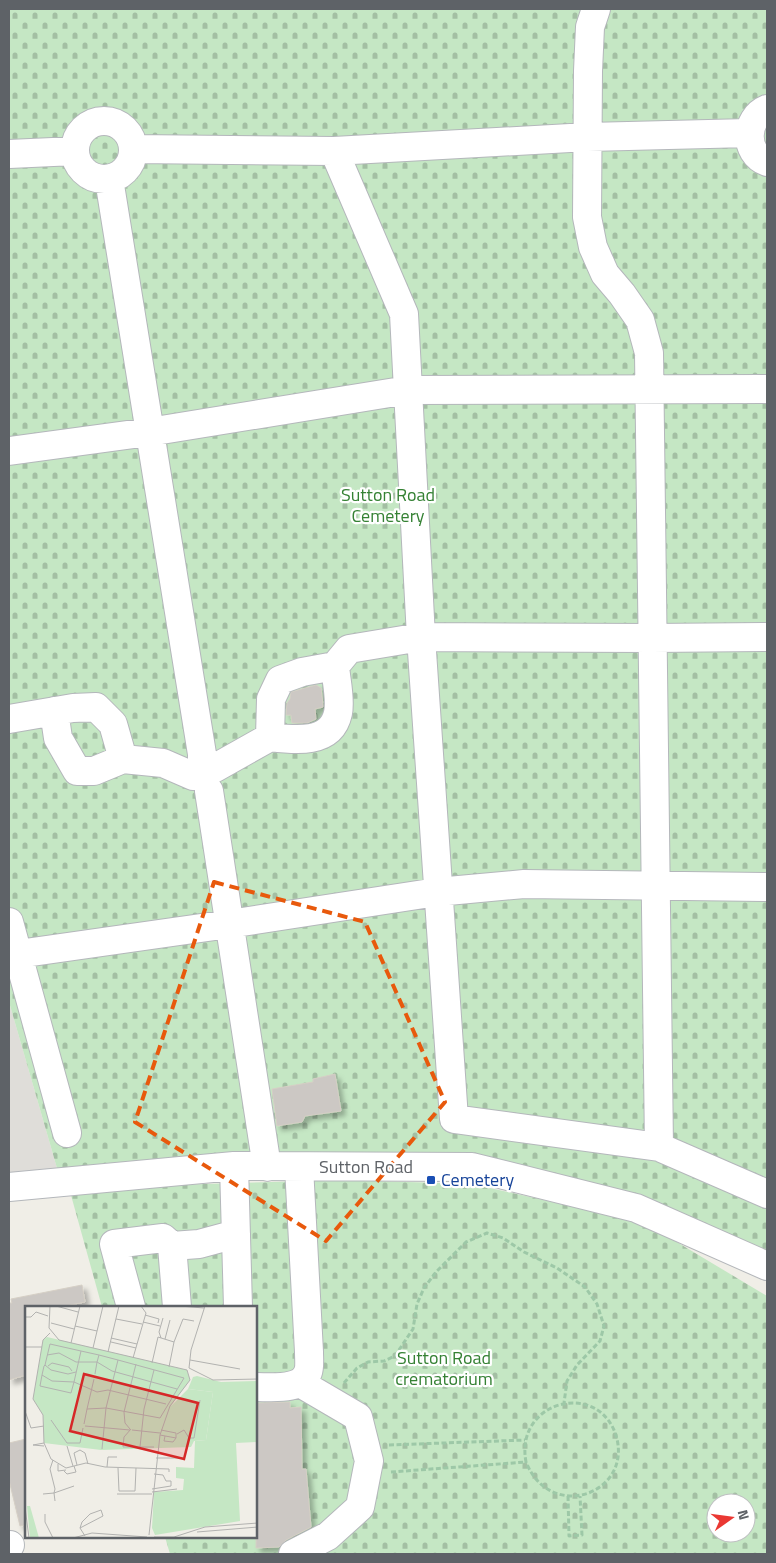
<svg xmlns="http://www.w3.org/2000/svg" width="776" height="1563" font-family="'Titillium Web',sans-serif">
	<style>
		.industrial { fill: #dfddd9 }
		.cemetery { fill: url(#cemetery-stones); fill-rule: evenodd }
		.building { fill: #ccc8c4; stroke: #d5cfc5; filter: url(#shadow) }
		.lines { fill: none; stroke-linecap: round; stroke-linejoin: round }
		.minor-casing { stroke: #b4b7bb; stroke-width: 30 }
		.path { stroke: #9dc8a7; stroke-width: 3; stroke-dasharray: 5 2.5; stroke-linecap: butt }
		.minor { stroke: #fff; stroke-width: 28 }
		.marked { fill: none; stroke: #e8590c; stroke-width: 4; stroke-dasharray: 10 6; stroke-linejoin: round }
		.transit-dot { fill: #1a4fb4; stroke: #fff; stroke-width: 2 }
		.labels { text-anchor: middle; stroke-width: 4.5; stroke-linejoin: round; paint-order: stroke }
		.park-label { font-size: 18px; fill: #348133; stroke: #fff }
		.street-label { font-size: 18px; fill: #5e6267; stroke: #fff }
		.transit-label { font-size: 18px; fill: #164399; stroke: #fff; text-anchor: start }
		.inset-road { fill: none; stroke: #b2b2b0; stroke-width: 1 }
		.view { fill: #d62828; fill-opacity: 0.15; stroke: #d62828; stroke-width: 2.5 }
		.inset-edge { fill: none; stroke: #5e6267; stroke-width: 2.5 }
	</style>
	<defs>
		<pattern id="cemetery-stones" width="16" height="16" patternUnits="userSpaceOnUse" patternTransform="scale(1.25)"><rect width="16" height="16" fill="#c5e7c4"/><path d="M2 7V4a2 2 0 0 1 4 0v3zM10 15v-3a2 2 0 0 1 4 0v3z" fill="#a3bfa3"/></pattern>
		<filter id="shadow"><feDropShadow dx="4.5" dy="4.5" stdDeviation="2.5" flood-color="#0004"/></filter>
	</defs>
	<rect width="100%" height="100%" fill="#f0eee7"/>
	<path class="industrial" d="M 9,1002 L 61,1182 L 9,1185 Z"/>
	<path class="cemetery" d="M 9,9 L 767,9 L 767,1266 L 472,1167 L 61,1182 L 9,1002 Z
		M 343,1180 L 472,1184 L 645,1223 L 767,1296 L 767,1554 L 170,1554 L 165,1537 L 256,1537 L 256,1307 L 102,1307 L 69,1188 ZM 716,1503 L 746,1503 L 746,1533 L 716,1533 Z"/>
	<path class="building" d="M 316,685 L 321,688 L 323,705 L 323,707 L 315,709 L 316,719 L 307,723 L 292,723 L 291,715 L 286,715 L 287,703 L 290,699 L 291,692 Z
		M 335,1074 L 341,1111 L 305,1116 L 302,1122 L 277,1126 L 272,1089 L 313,1082 L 313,1079 Z
		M 82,1285 L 85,1302 L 60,1307 L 26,1307 L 26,1375 L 9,1380 L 9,1303 L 12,1303 L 11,1299 Z
		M 290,1402 L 290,1408 L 301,1407 L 302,1469 L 306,1469 L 311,1527 L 286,1540 L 279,1547 L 256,1548 L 258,1403 Z
		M 26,1439 L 26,1525 L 20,1526 L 9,1480 L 9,1443 Z"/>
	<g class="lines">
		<defs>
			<path id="minor" d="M 596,9 L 590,27 L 588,71 L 587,217 L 593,247 L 605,274 L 622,294 L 640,320 L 649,353 L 659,1147
				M 767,109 C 745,118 743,153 767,162
				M75 150a29 29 0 1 1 58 0a29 29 0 1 1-58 0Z
				M 334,151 L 588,137 L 749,133
				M 9,154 L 75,151
				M 109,179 L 202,754 L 202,765
				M 767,389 L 408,390 L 421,637 L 454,1119 L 659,1147 L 767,1194
				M 9,451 L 149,432 L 408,390 L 404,314 L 334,151 L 133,149
				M 54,711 L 58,738 L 77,771 L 94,771 L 123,759
				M 9,719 L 73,708 L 96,707 L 113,724 L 123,759 L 163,763 L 193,776
				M 270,737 C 294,740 331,745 338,713 C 341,699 336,680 335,666
				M 215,768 L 270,737 L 271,699 L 280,680 L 302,672 L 335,666 L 349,649 L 421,637 L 652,638 L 767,637
				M 209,791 L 267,1167
				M 9,922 L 67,1133
				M 18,954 L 229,924 L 437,892 L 524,884 L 767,887
				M 234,1166 L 238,1307
				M 9,1187 L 234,1166 L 472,1167 L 636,1208 L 767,1266
				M 131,1307 L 114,1244 L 163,1238 L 172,1246
				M 177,1307 L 172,1246 L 199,1244 L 236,1234
				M 256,1387 C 272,1387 302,1391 308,1372 C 310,1367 309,1358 309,1352 L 299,1167
				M 9,1545 L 10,1545
				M 293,1554 L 328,1536 L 360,1507 L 369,1461 L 358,1417 L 300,1383"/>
		</defs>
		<use href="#minor" class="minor-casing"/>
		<path class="path" d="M 344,1383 L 357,1368 L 368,1362 L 384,1361 L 395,1356 L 413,1329 L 417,1304 L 424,1288 L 436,1272 L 466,1242 L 487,1233 L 503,1238 L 524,1252 L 557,1268 L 585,1287 L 597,1304 L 604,1326 L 600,1341 L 577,1365 L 567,1381 L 564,1403
			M 389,1445 L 525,1440
			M 391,1472 L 526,1462 C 514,1399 602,1379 617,1439 C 630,1495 550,1522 526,1462
			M 568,1496 L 569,1536 L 582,1535 L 580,1496"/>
		<use href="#minor" class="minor"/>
	</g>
	<path class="marked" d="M 214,882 L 365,922 L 445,1102 L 326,1241 L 135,1122 Z"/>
	<rect class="transit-dot" x="426" y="1175" width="10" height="10" rx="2.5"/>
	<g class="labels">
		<g class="park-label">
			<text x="388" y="501">Sutton Road<tspan x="388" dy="21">Cemetery</tspan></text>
			<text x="444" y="1364">Sutton Road<tspan x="444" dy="21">crematorium</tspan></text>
		</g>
		<g class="street-label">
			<text x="366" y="1173">Sutton Road</text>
		</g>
		<g class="transit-label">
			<text x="441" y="1186">Cemetery</text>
		</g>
	</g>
	<g transform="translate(25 1306)">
		<rect width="232" height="232" fill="#f0eee7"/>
		<path d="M 172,70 L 196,76 L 232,75 L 232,136 L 211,137 L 215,215 L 130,229 L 127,222 L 129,186 L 158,184 L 159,173 L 151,172 L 151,161 L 169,162 L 170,135 L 181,134 L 188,86 L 163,83 L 168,71 ZM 2,200 L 5,200 L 14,232 L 5,232 Z" fill="#c5e7c4"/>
		<path d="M 22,31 L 162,64 L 165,74 L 146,100 L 163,83 L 188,86 L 181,134 L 169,135 L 166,141 L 76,144 L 19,137 L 18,109 L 8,93 L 18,34 Z" fill="#c5e7c4"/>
		<path class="inset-road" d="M 25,0 L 24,22 L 34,34 L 162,64M 31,0 L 53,6M 155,0 L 179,2M 180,0 L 166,44 L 164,62 L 188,74 L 233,73M 120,9 L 134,13 L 133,17M 0,11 L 6,11 L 11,6 L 23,10M 91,13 L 117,18M 118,16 L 135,20M 26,17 L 49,23M 50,20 L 72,25M 25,27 L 18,34 L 8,93 L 18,109 L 19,137 L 26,153 L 41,162 L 61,157 L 80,161 L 144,163 L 144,166M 86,32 L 112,38M 136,32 L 134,26 L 138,12M 140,33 L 145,14M 86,36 L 111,42M 149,36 L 158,13 L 169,15M 46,37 L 55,0M 1,41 L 17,41M 68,42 L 78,0M 83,46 L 94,0M 22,49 L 34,47 L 51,56 L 72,56 L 70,68M 74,49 L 56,45 L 49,76 L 72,86 L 83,84 L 141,98M 108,52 L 121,7 L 116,0M 93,54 L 159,72 L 135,112 L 81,102 ZM 93,54 L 74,49 L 72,56 L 87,65 L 152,83M 165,54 L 215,63M 127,57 L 133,31 L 149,36 L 144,61M 20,59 L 26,64 L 43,68 L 51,66M 23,60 L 27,57 L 44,61 L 47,65M 17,69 L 27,75 L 49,76 L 46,87 L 15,80 L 17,69 L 19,60 L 20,59 L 25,38 L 56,45M 62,103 L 69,73M 0,105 L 6,122 L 19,120M 26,114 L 42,137 L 55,137 L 58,122M 59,118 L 62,103 L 81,102 L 77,143M 60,120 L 105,124M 105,123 L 100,117 L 99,106 L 111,58M 106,123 L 99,131 L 98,141 L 129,141M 107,124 L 135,127M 152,128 L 159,124 L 164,132 L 169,132 L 175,94M 135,129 L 151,132 L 151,127 L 136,124M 140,130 L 139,135 L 148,136 L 151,132M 19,137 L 8,139 L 19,140M 42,140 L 48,160M 115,141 L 119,103 L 129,64M 131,152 L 158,152M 33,158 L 33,165 L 41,164M 52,159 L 49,147 L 55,144 L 60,147 L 63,158M 82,161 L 83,151 L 92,151M 93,162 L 94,185 L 110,185 L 111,162M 39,165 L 42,168 L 51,166 L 49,160M 127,183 L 146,180 L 146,175 L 141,175 L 138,169 L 129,168M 127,186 L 152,183M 18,188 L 29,187 L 30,183 L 25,163 L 28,154M 92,188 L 127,188M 30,195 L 29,187 L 49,180M 0,201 L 4,232M 20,208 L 20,216 L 28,232M 55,222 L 78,210 L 76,204 L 65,208 L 57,216 L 55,222 L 60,230M 172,226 L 233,221M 124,229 L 135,129 L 145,100 L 165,74 L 162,64M 129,231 L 149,231 L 180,221 L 233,217M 48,232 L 67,227 L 122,231M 56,232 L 93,232"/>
		<path class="view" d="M 59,68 L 173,97 L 159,153 L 45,125 Z"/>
		<rect width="232" height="232" class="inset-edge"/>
	</g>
	<rect width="776" height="1563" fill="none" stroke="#5e6267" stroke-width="20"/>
	<g transform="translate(731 1518) rotate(76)"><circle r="24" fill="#ffffff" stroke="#bfc0c2"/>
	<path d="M0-4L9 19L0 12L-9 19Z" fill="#ea3833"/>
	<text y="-8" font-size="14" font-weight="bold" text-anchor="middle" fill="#5e6267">N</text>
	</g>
</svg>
